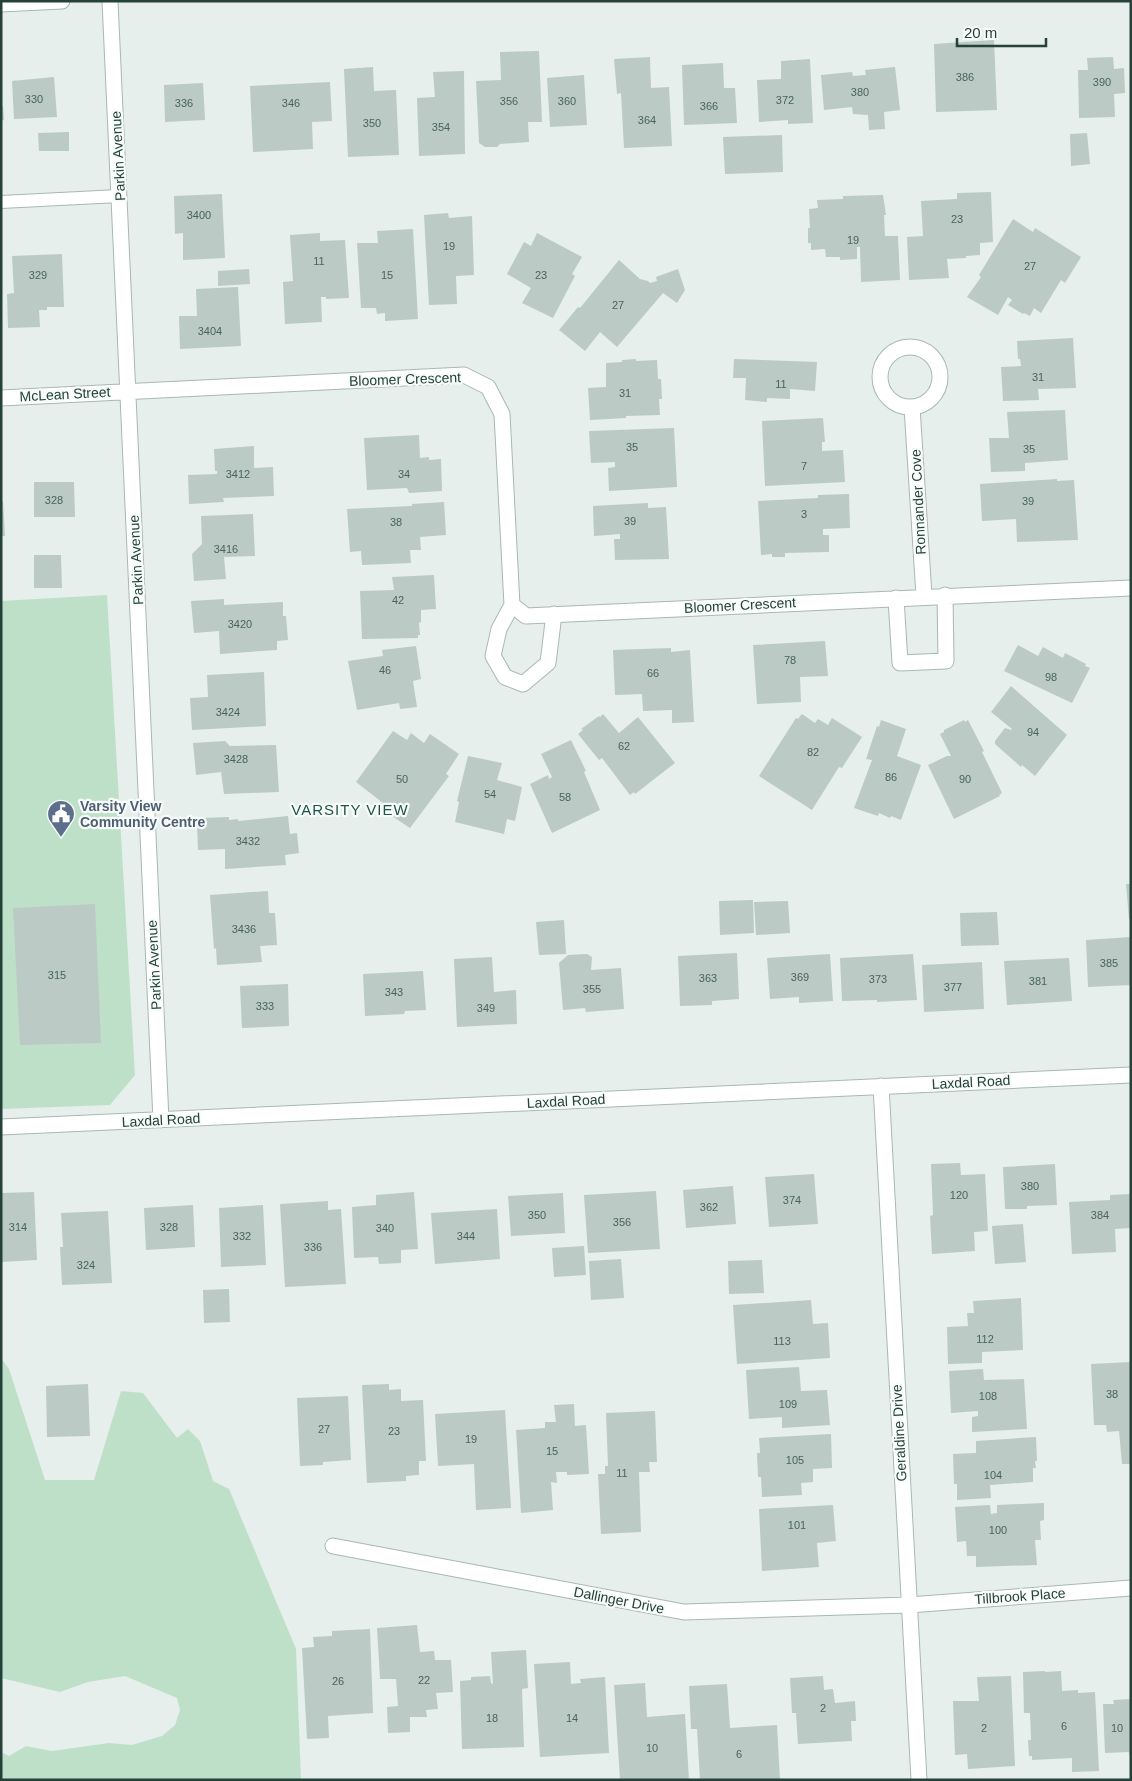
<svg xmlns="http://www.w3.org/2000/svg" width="1132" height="1781" font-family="Arial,sans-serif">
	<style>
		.green { fill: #bfe0c8 }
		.building { fill: #bbcac4 }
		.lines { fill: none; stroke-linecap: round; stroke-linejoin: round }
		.service-casing { stroke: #a8b8b2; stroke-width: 14 }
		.minor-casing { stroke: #a8b8b2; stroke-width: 17 }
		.tertiary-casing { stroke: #a8b8b2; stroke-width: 17 }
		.service { stroke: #fff; stroke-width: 12 }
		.minor { stroke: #fff; stroke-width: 15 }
		.tertiary { stroke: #fff; stroke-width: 15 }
		.labels { text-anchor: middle; stroke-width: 4.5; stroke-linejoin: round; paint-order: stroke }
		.number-label { font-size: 11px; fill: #4a645c }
		.street-label { font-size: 14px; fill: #24423a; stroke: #f7fbf9 }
		.service-label { font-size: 14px; font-weight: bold; fill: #4e5e75; stroke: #f7fbf9; text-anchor: start }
		.neighbourhood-label { font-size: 15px; letter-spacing: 1px; fill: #1f5548; stroke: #f7fbf9 }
	</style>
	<rect width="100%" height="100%" fill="#e6efeb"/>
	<path class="green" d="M 107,595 L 135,1075 L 110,1105 L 1,1109 L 1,601 Z
		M 1,1358 L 9,1369 L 45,1480 L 94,1480 L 121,1391 L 143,1393 L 177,1438 L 188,1429 L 200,1441 L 213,1481 L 229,1489 L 296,1649 L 301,1780 L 1,1780 L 1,1752 L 9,1756 L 26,1746 L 52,1751 L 109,1743 L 132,1745 L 162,1736 L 175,1725 L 180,1710 L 177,1698 L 125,1676 L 88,1682 L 60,1692 L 1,1678 Z"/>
	<path class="building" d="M 994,40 L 997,110 L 936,112 L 934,44 Z
		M 539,51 L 542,122 L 528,122 L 529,142 L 500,144 L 497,147 L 485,147 L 479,143 L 476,81 L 501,80 L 500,52 Z
		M 650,57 L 651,88 L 669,87 L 672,146 L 624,148 L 621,93 L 617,94 L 614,59 Z
		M 1113,57 L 1114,69 L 1124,68 L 1125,93 L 1114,94 L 1115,117 L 1079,118 L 1078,70 L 1088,70 L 1087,58 Z
		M 810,59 L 813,123 L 788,124 L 788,120 L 759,122 L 757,80 L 781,79 L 781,61 Z
		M 723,63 L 724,88 L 735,88 L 737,123 L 684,125 L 682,65 Z
		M 373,67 L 374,91 L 396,90 L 399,155 L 348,157 L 344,69 Z
		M 895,67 L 900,110 L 884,112 L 885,129 L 869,130 L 868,115 L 853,114 L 852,107 L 824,110 L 821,75 L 852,72 L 853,76 L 866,75 L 865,70 Z
		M 464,71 L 465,154 L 419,156 L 417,98 L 435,97 L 433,72 Z
		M 584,75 L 587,125 L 550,127 L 547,78 Z
		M 54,77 L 57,117 L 14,119 L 12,81 Z
		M 330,82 L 332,121 L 312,122 L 313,149 L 253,152 L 250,86 Z
		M 203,83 L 205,120 L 165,122 L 164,85 Z
		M 1,106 L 3,106 L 4,120 L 1,121 Z
		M 69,132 L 69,151 L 39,151 L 38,133 Z
		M 1087,133 L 1090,164 L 1071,166 L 1070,134 Z
		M 782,135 L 783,172 L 725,174 L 723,137 Z
		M 991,192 L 993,242 L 980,243 L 980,255 L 966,256 L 966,258 L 947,259 L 949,278 L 909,280 L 907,237 L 923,236 L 921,201 L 957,199 L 957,193 Z
		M 222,194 L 225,258 L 183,260 L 183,233 L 175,234 L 174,196 Z
		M 883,195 L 886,215 L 884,215 L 885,236 L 898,236 L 900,280 L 861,282 L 860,247 L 857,247 L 857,259 L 840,260 L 840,257 L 826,257 L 825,249 L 811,250 L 811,243 L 808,243 L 808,228 L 810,228 L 809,209 L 818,208 L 817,200 L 843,199 L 843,196 Z
		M 448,213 L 449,218 L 472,216 L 474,275 L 456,276 L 457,304 L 429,305 L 424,215 Z
		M 1013,219 L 1033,232 L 1035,228 L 1081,257 L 1065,283 L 1061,280 L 1041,313 L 1034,308 L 1030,316 L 1024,313 L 1023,314 L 1008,305 L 1012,300 L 1008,297 L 998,315 L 967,297 L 981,277 L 979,275 Z
		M 413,229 L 418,319 L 385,321 L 385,313 L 377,314 L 376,308 L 361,308 L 357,243 L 378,243 L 377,231 Z
		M 320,233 L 320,241 L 345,240 L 349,298 L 326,299 L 326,297 L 321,297 L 322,322 L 285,324 L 283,282 L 293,281 L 290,235 Z
		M 537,233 L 582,257 L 572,274 L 575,276 L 553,318 L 522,303 L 531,288 L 507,274 L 524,242 L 531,246 Z
		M 62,254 L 64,307 L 47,307 L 47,310 L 39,310 L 40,327 L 8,328 L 7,294 L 14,293 L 12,256 Z
		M 619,260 L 640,279 L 648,281 L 650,283 L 657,281 L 656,277 L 678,269 L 685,290 L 677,303 L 663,293 L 617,347 L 600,332 L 585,351 L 559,330 L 578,307 L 580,308 Z
		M 249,269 L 250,284 L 218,286 L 218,271 Z
		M 238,287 L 241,346 L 180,349 L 179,316 L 197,316 L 196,289 Z
		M 1073,338 L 1076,388 L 1038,389 L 1039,400 L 1003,401 L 1001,367 L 1021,366 L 1020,359 L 1018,359 L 1017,341 Z
		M 636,359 L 636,361 L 657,360 L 658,379 L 661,379 L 662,399 L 659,399 L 660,415 L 626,416 L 626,418 L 590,420 L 588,388 L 606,387 L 606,363 L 622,362 L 622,360 Z
		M 734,359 L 817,362 L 815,391 L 790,389 L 790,399 L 767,398 L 767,402 L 745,400 L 746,378 L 733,378 Z
		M 1065,410 L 1068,460 L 1025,463 L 1025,471 L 991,472 L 989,438 L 1009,438 L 1007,412 Z
		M 823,418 L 825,442 L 822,442 L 822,451 L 843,450 L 845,482 L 765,486 L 762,421 Z
		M 674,428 L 677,487 L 609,491 L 608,468 L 615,467 L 615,462 L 591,463 L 589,431 Z
		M 419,435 L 420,458 L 429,457 L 429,460 L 441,459 L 442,491 L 409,493 L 407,488 L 367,490 L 364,438 Z
		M 254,446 L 254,468 L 273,467 L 274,496 L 223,498 L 224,502 L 189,504 L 188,475 L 217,474 L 217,471 L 215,471 L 214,449 Z
		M 1057,479 L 1057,481 L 1074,480 L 1078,540 L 1017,542 L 1016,519 L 982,521 L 980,484 Z
		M 34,482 L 74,482 L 75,517 L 34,517 Z
		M 849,494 L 850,528 L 823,529 L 823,535 L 829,535 L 829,552 L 785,553 L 785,557 L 772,557 L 772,554 L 761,555 L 758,501 L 818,498 L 818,495 Z
		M 1,501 L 3,501 L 5,536 L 1,536 Z
		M 444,502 L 446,535 L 420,537 L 421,550 L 410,550 L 411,563 L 362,565 L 361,551 L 350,552 L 347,509 L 412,506 L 412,504 Z
		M 648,503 L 648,508 L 666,507 L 669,559 L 615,560 L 614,539 L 620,539 L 620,534 L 594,536 L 593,506 Z
		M 253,514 L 255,556 L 224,557 L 226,579 L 194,581 L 192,554 L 202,544 L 201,516 Z
		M 34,555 L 61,555 L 62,588 L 34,588 Z
		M 434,575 L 436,609 L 421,610 L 421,622 L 419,623 L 420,635 L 418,635 L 418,638 L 362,639 L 360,591 L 394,590 L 392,577 Z
		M 224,599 L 224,605 L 283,602 L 283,616 L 286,616 L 288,640 L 277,641 L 277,650 L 220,654 L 219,631 L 194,633 L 191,601 Z
		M 825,641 L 828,676 L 800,677 L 801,702 L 757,704 L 753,645 Z
		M 1018,645 L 1038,656 L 1043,647 L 1063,658 L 1065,653 L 1086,664 L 1085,666 L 1090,668 L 1072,703 L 1004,671 Z
		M 416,646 L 421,679 L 413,681 L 417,707 L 400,709 L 399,703 L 357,710 L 348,661 L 383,656 L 382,650 Z
		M 671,648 L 671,652 L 690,650 L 694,722 L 672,723 L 672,710 L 643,711 L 642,694 L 615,695 L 613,650 Z
		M 264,672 L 266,726 L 192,730 L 190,698 L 208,697 L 207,675 Z
		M 1011,686 L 1067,735 L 1035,776 L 1022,765 L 1021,767 L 995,744 L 995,741 L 1005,728 L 1011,730 L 1012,729 L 991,712 Z
		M 603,714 L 619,733 L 638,717 L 675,763 L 635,794 L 634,792 L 630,795 L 602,758 L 599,760 L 578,734 L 583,730 L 581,729 L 599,716 L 600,717 Z
		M 802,714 L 815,723 L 818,719 L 828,725 L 832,718 L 862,737 L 842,768 L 839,767 L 812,810 L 759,776 L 796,718 L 798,719 Z
		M 881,720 L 906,729 L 897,756 L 921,765 L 901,820 L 891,816 L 890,818 L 879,813 L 878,816 L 854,808 L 872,760 L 866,759 L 877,726 L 879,727 Z
		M 964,720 L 965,722 L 968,720 L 984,751 L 982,752 L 1002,793 L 999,795 L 1000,796 L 954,819 L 928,765 L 947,756 L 951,756 L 940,734 L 944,732 L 944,730 Z
		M 393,731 L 407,740 L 411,733 L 424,743 L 430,734 L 459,754 L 446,774 L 449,776 L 410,828 L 389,814 L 392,810 L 356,782 Z
		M 571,740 L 586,771 L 584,772 L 600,810 L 552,833 L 530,784 L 548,775 L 549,779 L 552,777 L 541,754 Z
		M 225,741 L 230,746 L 276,745 L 279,792 L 224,794 L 221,772 L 196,775 L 193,743 Z
		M 468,756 L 502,763 L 497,780 L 522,787 L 515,821 L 507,819 L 504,834 L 455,822 L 459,802 L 457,801 Z
		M 288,816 L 290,834 L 297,833 L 299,853 L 285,855 L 286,865 L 225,869 L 225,849 L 198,850 L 197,821 L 203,821 L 203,818 L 229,817 L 229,820 L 238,819 L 238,821 Z
		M 1126,884 L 1131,884 L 1131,919 L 1129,919 Z
		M 268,891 L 269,913 L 275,913 L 277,945 L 260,946 L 262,962 L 217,965 L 216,948 L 214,949 L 210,895 Z
		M 753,900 L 754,933 L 720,935 L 719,901 Z
		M 788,901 L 790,933 L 756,935 L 754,902 Z
		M 95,904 L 101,1043 L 20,1045 L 13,908 Z
		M 997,912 L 999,945 L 961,946 L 960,913 Z
		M 564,920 L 566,954 L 539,955 L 536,922 Z
		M 1131,937 L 1131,985 L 1088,987 L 1086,940 Z
		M 737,953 L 739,999 L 712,1001 L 712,1005 L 680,1006 L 678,956 Z
		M 587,954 L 592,957 L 591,970 L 621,968 L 624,1009 L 586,1012 L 585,1008 L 563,1010 L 559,963 L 568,955 Z
		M 830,954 L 833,1001 L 799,1003 L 799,997 L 770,999 L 767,958 Z
		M 913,954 L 917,1000 L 877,1002 L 877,1000 L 842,1001 L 840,958 Z
		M 492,957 L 494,992 L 516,990 L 517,1024 L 457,1027 L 454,959 Z
		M 1069,958 L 1072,1001 L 1007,1005 L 1004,961 Z
		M 982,962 L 984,1009 L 924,1012 L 922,965 Z
		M 423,971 L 426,1010 L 405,1011 L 404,1014 L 365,1016 L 363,974 Z
		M 288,984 L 289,1026 L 242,1028 L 240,986 Z
		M 960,1163 L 961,1175 L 985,1174 L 988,1231 L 974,1232 L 975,1251 L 932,1254 L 930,1216 L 933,1215 L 931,1164 Z
		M 1055,1164 L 1057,1205 L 1027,1206 L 1027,1209 L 1005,1209 L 1003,1167 Z
		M 814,1174 L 818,1224 L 769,1227 L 765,1177 Z
		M 733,1186 L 736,1224 L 686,1228 L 683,1190 Z
		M 656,1191 L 660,1249 L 588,1253 L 584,1195 Z
		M 34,1192 L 37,1260 L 1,1262 L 1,1193 Z
		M 414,1192 L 418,1249 L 401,1250 L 401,1263 L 379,1264 L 378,1257 L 354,1258 L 352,1207 L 376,1205 L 376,1195 Z
		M 563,1193 L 565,1233 L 511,1236 L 508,1196 Z
		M 1131,1194 L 1131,1228 L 1115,1229 L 1116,1252 L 1072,1254 L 1069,1202 L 1110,1200 L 1110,1195 Z
		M 328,1201 L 328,1210 L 341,1209 L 346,1284 L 285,1287 L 280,1204 Z
		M 193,1205 L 195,1247 L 146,1250 L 144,1208 Z
		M 263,1205 L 266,1265 L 221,1267 L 219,1208 Z
		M 497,1209 L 500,1259 L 435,1264 L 431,1213 Z
		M 108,1211 L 112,1283 L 62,1285 L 60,1247 L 63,1247 L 61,1213 Z
		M 1023,1224 L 1026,1262 L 995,1264 L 992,1226 Z
		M 584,1246 L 586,1275 L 554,1277 L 552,1248 Z
		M 621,1259 L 624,1298 L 591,1300 L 589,1261 Z
		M 762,1260 L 764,1293 L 729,1294 L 728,1261 Z
		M 229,1289 L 230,1322 L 204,1323 L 203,1290 Z
		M 1021,1298 L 1023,1350 L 982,1352 L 982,1363 L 948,1364 L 947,1327 L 968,1326 L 967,1313 L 974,1313 L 973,1301 Z
		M 811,1300 L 813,1324 L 828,1323 L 830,1358 L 737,1364 L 733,1305 Z
		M 1131,1362 L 1131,1464 L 1122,1464 L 1119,1431 L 1107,1432 L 1106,1425 L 1094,1425 L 1091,1364 Z
		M 799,1367 L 801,1391 L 827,1390 L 830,1425 L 782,1428 L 782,1417 L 749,1419 L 746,1370 Z
		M 983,1369 L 984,1380 L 1024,1379 L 1027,1429 L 972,1432 L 972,1417 L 978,1416 L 978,1411 L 951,1413 L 949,1371 Z
		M 88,1384 L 90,1436 L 47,1437 L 46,1386 Z
		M 389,1384 L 389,1390 L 401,1389 L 401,1401 L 423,1400 L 426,1461 L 419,1461 L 419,1475 L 406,1476 L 406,1481 L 367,1483 L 362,1385 Z
		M 348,1396 L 351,1460 L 323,1462 L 323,1465 L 300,1466 L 297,1398 Z
		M 574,1404 L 575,1426 L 586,1425 L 589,1474 L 567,1475 L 567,1472 L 556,1472 L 557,1483 L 551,1482 L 553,1510 L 521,1513 L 516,1430 L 545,1428 L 545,1422 L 556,1422 L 554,1405 Z
		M 505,1410 L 511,1508 L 476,1510 L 474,1464 L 438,1466 L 435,1414 Z
		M 655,1411 L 657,1462 L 649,1462 L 650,1472 L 639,1472 L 641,1532 L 601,1534 L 598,1474 L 605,1474 L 605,1466 L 608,1466 L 606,1413 Z
		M 831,1434 L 832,1468 L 813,1469 L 813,1482 L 801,1483 L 802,1495 L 762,1497 L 761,1477 L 758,1477 L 757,1453 L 760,1453 L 759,1438 Z
		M 1036,1437 L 1037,1461 L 1035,1461 L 1036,1468 L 1033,1468 L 1033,1482 L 990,1485 L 991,1498 L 957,1500 L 957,1484 L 954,1484 L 953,1454 L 976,1453 L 976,1441 Z
		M 1044,1503 L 1044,1520 L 1040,1521 L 1041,1540 L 1035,1540 L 1037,1565 L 976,1567 L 976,1556 L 967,1556 L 966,1541 L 957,1542 L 955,1507 L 990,1505 L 991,1514 L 997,1513 L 997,1505 Z
		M 833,1505 L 836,1541 L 817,1543 L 819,1567 L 762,1571 L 759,1509 Z
		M 417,1625 L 420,1652 L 434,1651 L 435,1660 L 451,1660 L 453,1692 L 436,1693 L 438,1709 L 426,1710 L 427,1717 L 410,1717 L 410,1732 L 388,1733 L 387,1707 L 398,1706 L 396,1679 L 380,1679 L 377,1628 Z
		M 370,1629 L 373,1713 L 328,1716 L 329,1738 L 307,1739 L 302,1648 L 314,1647 L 313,1637 L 332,1636 L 332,1631 Z
		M 526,1650 L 528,1688 L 522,1689 L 524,1747 L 462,1749 L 460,1681 L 471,1680 L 471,1677 L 490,1676 L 491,1683 L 493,1684 L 491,1652 Z
		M 570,1662 L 571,1684 L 581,1683 L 580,1679 L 605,1677 L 609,1753 L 540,1757 L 534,1664 Z
		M 1045,1671 L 1045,1672 L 1061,1671 L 1062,1691 L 1078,1690 L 1078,1693 L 1095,1692 L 1099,1771 L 1072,1772 L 1072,1758 L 1032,1760 L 1032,1756 L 1029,1756 L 1028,1740 L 1031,1740 L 1030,1713 L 1024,1713 L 1023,1672 Z
		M 823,1676 L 824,1690 L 833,1689 L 835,1703 L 855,1701 L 856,1721 L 851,1721 L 852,1741 L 798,1744 L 796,1713 L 792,1713 L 790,1678 Z
		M 1011,1676 L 1015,1766 L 968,1769 L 967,1754 L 955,1755 L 953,1701 L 979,1701 L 977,1677 Z
		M 645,1683 L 647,1717 L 685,1714 L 689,1780 L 620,1780 L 614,1685 Z
		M 727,1684 L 730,1728 L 777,1725 L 780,1780 L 700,1780 L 697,1729 L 691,1729 L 689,1686 Z
		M 1131,1699 L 1131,1755 L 1129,1755 L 1129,1752 L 1105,1753 L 1103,1704 L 1114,1704 L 1113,1700 Z"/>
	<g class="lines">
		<defs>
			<path id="service" d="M 1,202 L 119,196"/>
			<path id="minor" d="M 110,1 L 161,1120
				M880 377a30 30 0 1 1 60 0a30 30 0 1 1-60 0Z
				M 1,398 L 464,375 L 488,387 L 502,414 L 512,605 L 526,616 L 1131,588
				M 912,407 L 924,596
				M 896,598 L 900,663 L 946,661 L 945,595
				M 512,605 L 499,629 L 493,656 L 505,677 L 523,684 L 548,663 L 554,614
				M 881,1086 L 919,1780
				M 1,1127 L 1131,1075
				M 333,1546 L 684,1612 L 909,1605 L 1131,1588"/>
			<path id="tertiary" d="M 1,4 L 62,1"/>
		</defs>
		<use href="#service" class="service-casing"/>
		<use href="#minor" class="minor-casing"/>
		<use href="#tertiary" class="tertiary-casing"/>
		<use href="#service" class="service"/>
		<use href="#minor" class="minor"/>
		<use href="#tertiary" class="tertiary"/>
	</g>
	<defs>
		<symbol id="civic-pin" viewBox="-11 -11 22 30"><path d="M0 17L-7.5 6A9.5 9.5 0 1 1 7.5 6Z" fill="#5c6f8a" stroke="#f7fbf9"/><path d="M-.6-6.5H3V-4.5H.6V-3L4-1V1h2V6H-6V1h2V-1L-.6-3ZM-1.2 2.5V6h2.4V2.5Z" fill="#fff"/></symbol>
	</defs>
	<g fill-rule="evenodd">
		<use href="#civic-pin" x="45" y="798" width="32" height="43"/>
	</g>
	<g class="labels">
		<g class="number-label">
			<text x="965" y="81">386</text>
			<text x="1102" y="86">390</text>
			<text x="860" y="96">380</text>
			<text x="34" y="103">330</text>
			<text x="785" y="104">372</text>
			<text x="509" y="105">356</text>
			<text x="567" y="105">360</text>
			<text x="184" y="107">336</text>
			<text x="291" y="107">346</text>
			<text x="709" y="110">366</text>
			<text x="647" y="124">364</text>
			<text x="372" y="127">350</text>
			<text x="441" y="131">354</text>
			<text x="199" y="219">3400</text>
			<text x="957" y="223">23</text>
			<text x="853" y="244">19</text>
			<text x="449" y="250">19</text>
			<text x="319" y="265">11</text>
			<text x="1030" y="270">27</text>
			<text x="38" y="279">329</text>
			<text x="387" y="279">15</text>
			<text x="541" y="279">23</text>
			<text x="618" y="309">27</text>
			<text x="210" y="335">3404</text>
			<text x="1038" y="381">31</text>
			<text x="781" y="388">11</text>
			<text x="625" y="397">31</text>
			<text x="632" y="451">35</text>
			<text x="1029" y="453">35</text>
			<text x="804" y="470">7</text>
			<text x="238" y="478">3412</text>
			<text x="404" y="478">34</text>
			<text x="54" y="504">328</text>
			<text x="1028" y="505">39</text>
			<text x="804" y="518">3</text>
			<text x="630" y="525">39</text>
			<text x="396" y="526">38</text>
			<text x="226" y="553">3416</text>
			<text x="398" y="604">42</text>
			<text x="240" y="628">3420</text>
			<text x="790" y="664">78</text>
			<text x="385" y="674">46</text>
			<text x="653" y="677">66</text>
			<text x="1051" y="681">98</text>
			<text x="228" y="716">3424</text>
			<text x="1033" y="736">94</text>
			<text x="624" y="750">62</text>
			<text x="813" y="756">82</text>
			<text x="236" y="763">3428</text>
			<text x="891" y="781">86</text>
			<text x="402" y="783">50</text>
			<text x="965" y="783">90</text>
			<text x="490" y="798">54</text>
			<text x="565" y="801">58</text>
			<text x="248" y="845">3432</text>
			<text x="244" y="933">3436</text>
			<text x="1109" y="967">385</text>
			<text x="57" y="979">315</text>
			<text x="800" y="981">369</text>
			<text x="708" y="982">363</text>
			<text x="878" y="983">373</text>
			<text x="1038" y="985">381</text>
			<text x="953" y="991">377</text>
			<text x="592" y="993">355</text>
			<text x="394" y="996">343</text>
			<text x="265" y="1010">333</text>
			<text x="486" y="1012">349</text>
			<text x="1030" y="1190">380</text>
			<text x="959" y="1199">120</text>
			<text x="792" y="1204">374</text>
			<text x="709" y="1211">362</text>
			<text x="537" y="1219">350</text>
			<text x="1100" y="1219">384</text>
			<text x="622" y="1226">356</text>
			<text x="18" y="1231">314</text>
			<text x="169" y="1231">328</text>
			<text x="385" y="1232">340</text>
			<text x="242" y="1240">332</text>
			<text x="466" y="1240">344</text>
			<text x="313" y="1251">336</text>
			<text x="86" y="1269">324</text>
			<text x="985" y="1343">112</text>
			<text x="782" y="1345">113</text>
			<text x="1112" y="1398">38</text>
			<text x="988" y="1400">108</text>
			<text x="788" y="1408">109</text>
			<text x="324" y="1433">27</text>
			<text x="394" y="1435">23</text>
			<text x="471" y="1443">19</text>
			<text x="552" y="1455">15</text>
			<text x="795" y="1464">105</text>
			<text x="622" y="1477">11</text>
			<text x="993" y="1479">104</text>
			<text x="797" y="1529">101</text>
			<text x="998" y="1534">100</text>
			<text x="424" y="1684">22</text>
			<text x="338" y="1685">26</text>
			<text x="823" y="1712">2</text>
			<text x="492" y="1722">18</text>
			<text x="572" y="1722">14</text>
			<text x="1064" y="1730">6</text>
			<text x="984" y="1732">2</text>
			<text x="1117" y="1732">10</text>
			<text x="652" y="1752">10</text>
			<text x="739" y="1758">6</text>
		</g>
		<g class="street-label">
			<text transform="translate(118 156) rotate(-93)" y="5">Parkin Avenue</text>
			<text transform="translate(405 379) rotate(-2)" y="5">Bloomer Crescent</text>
			<text transform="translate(65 394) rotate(-3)" y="5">McLean Street</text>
			<text transform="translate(918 502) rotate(-93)" y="5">Ronnander Cove</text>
			<text transform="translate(136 560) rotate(-93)" y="5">Parkin Avenue</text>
			<text transform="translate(740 605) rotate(-3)" y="5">Bloomer Crescent</text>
			<text transform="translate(154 965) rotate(-93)" y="5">Parkin Avenue</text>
			<text transform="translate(971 1082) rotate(-3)" y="5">Laxdal Road</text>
			<text transform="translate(566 1101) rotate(-3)" y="5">Laxdal Road</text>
			<text transform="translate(161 1120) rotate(-3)" y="5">Laxdal Road</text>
			<text transform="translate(899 1433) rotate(-93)" y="5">Geraldine Drive</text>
			<text transform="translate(1020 1596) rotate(-4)" y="5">Tillbrook Place</text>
			<text transform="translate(619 1600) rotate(11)" y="5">Dallinger Drive</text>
		</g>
		<g class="service-label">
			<text x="80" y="811">Varsity View<tspan x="80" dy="16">Community Centre</tspan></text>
		</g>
		<g class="neighbourhood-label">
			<text x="350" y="815">VARSITY VIEW</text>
		</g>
	</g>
	<rect width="1132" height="1781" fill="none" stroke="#24423a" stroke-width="5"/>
	<path d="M957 38v8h89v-8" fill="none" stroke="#24423a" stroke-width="2.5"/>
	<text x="964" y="38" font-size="15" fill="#24423a" stroke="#f7fbf9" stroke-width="4" paint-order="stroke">20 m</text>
</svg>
